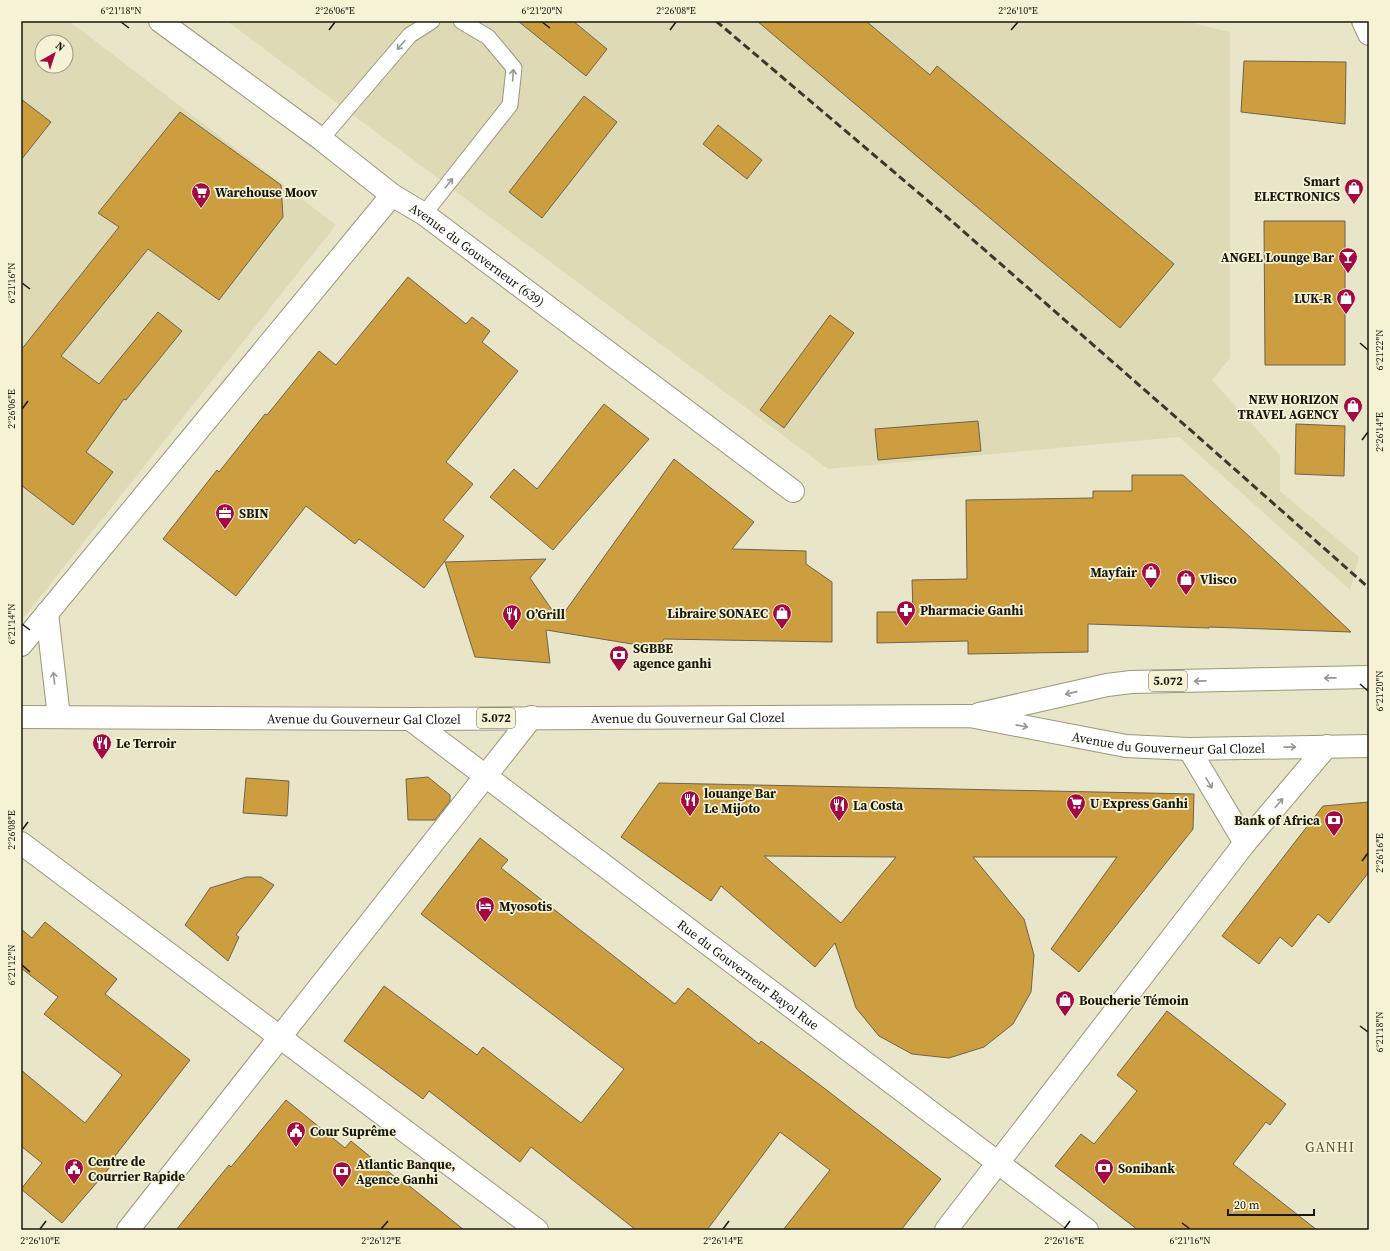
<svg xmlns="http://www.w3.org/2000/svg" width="1390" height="1251" font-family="'Source Serif 4',serif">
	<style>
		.built { fill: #dfdab6; fill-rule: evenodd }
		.building { fill: #cc9e3f; stroke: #6f634c; fill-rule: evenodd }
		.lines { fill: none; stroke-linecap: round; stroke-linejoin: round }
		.service-casing { stroke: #9b977d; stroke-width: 17 }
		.minor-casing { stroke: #9b977d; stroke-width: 24 }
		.tertiary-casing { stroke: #9b977d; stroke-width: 24 }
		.primary-casing { stroke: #9b977d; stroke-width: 24 }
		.service { stroke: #fff; stroke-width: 15 }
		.minor { stroke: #fff; stroke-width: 22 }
		.tertiary { stroke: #fff; stroke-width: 22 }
		.primary { stroke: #fff; stroke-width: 22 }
		.rail { stroke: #3a392c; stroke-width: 3; stroke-dasharray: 8 4; stroke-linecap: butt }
		.oneway { stroke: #979792 }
		.ticks { fill: none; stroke: #18170d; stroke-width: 1.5 }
		.labels { text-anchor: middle; stroke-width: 3.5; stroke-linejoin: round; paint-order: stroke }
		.shield { fill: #f6f2d5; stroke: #5b5949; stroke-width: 1 }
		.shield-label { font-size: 12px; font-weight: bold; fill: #18170d }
		.poi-label { font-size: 13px; font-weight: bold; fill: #18170d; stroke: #f6f2d5; text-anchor: start }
		.street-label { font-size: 13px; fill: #18170d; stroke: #f6f2d5 }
		.neighbourhood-label { font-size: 14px; letter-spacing: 1px; fill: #56523a; stroke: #f6f2d5 }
		.neatline { fill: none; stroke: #18170d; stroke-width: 1.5 }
		.ticks-label { font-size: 10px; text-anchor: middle; fill: #18170d }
	</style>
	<rect width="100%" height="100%" fill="#e9e5c8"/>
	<path class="built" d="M 21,21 L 69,21 L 336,225 L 21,621 ZM 42,42 L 66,42 L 66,66 L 42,66 Z
		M 227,21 L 1184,21 L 1230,32 L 1230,358 L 1212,380 L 1280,455 L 1280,491 L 1359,557 L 1350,590 L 1179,437 L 828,469 Z"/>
	<path class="building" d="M 518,21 L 573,21 L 607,49 L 586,76 Z
		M 757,21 L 866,21 L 930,75 L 937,66 L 1174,264 L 1120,328 Z
		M 1244,61 L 1346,62 L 1345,124 L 1241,112 Z
		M 584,96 L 617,122 L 542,218 L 509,192 Z
		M 21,99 L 51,122 L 21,160 Z
		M 180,112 L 281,185 L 283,217 L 219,300 L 148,249 L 61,356 L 99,384 L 158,312 L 182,331 L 126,400 L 124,399 L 86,452 L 113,472 L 73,525 L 21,485 L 21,350 L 119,227 L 98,213 Z
		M 718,125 L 762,160 L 747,179 L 703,144 Z
		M 1264,221 L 1345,221 L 1345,365 L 1265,365 Z
		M 408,277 L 466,324 L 472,317 L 490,331 L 482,342 L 518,371 L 446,462 L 473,484 L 443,520 L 464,536 L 424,588 L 359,539 L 355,544 L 306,506 L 236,596 L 163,539 L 217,470 L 219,472 L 265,414 L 267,415 L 319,351 L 336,365 Z
		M 830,315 L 854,333 L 784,428 L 760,410 Z
		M 604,404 L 649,439 L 553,550 L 490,497 L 514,469 L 537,489 Z
		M 978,421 L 981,451 L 878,460 L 875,429 Z
		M 1296,424 L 1345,426 L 1344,476 L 1295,474 Z
		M 674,459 L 754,522 L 732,549 L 806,551 L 806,564 L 832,582 L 832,642 L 664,639 L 657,648 L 546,630 L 550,663 L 475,657 L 445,562 L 546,559 L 530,578 L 559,620 Z
		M 1132,475 L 1183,475 L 1279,564 L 1351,632 L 1209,627 L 1209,628 L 1088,624 L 1088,652 L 968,654 L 968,641 L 877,643 L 877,612 L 913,612 L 912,580 L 967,579 L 966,500 L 1093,498 L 1093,491 L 1132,491 Z
		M 428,777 L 450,795 L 450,801 L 435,820 L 408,820 L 406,779 Z
		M 246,778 L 289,781 L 287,816 L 243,813 Z
		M 659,783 L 1194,794 L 1193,829 L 1079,972 L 1051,949 L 1117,857 L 973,857 L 1024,919 L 1034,955 L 1031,992 L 1013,1024 L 984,1047 L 949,1058 L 912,1054 L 879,1036 L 856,1008 L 835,943 L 815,967 L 721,886 L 711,901 L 621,837 ZM 764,856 L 896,857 L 841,923 Z
		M 1369,802 L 1369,872 L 1329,923 L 1318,914 L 1292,947 L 1280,937 L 1259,964 L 1222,936 L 1323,806 Z
		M 480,838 L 508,860 L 501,868 L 675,1004 L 688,988 L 759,1044 L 761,1041 L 824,1088 L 941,1179 L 901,1230 L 783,1230 L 830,1170 L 780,1132 L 707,1230 L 636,1230 L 531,1147 L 520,1162 L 429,1091 L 423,1099 L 344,1041 L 384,986 L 477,1055 L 483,1047 L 581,1123 L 624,1069 L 421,914 Z
		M 246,877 L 261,877 L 274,885 L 236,935 L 239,937 L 228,961 L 185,925 L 210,888 Z
		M 45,922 L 117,979 L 105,994 L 190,1060 L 115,1156 L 117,1159 L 62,1223 L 21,1189 L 42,1163 L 21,1146 L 21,1070 L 85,1123 L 122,1075 L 44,1014 L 58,997 L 21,968 L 21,929 L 32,938 Z
		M 1167,1011 L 1286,1104 L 1270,1125 L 1266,1122 L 1233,1164 L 1317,1230 L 1138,1230 L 1055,1166 L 1081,1134 L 1094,1144 L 1137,1091 L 1117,1075 Z
		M 286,1100 L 345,1148 L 351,1141 L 406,1186 L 407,1184 L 464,1230 L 176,1230 L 229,1165 L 231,1167 Z"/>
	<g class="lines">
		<defs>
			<path id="service" d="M 321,139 L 410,35 L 432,21
				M 424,214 L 510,105 L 514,68 L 488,37 L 461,21"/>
			<g id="minor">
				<path id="s1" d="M 160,21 L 321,139 L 392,195 L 424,214 L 793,491"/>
				<path d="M 47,613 L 59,717"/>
				<path d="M 21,645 L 392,195"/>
				<path id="s2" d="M 410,719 L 1087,1230"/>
				<path d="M 1189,749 L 1245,843"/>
				<path d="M 21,843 L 537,1230"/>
				<path d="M 128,1230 L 532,717"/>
				<path d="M 946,1230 L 1245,843 L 1327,746"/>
			</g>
			<path id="tertiary" d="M 1363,21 L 1369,34"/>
			<g id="primary">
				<path d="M 979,714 L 1107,685 L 1131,682 L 1369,677"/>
				<path id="s3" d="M 21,717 L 410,719 L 970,716 L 1126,746 L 1189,749 L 1369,746"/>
			</g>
		</defs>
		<use href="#service" class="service-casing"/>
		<use href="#minor" class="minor-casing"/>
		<use href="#tertiary" class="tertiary-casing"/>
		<use href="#primary" class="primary-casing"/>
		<use href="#service" class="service"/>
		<use href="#minor" class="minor"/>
		<use href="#tertiary" class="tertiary"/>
		<use href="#primary" class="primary"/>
		<path class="rail" d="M 716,21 L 947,217 L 1187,427 L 1369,588"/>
	</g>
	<defs><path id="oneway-shaft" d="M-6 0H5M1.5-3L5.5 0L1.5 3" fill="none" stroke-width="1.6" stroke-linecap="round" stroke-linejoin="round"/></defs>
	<g class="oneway">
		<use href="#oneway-shaft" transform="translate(401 45) rotate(130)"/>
		<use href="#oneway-shaft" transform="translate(513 75) rotate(-86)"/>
		<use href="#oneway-shaft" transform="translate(449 183) rotate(-52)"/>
		<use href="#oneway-shaft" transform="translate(54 678) rotate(-96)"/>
		<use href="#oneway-shaft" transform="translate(1330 678) rotate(179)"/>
		<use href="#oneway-shaft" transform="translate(1200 681) rotate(179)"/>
		<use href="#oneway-shaft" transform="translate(1071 693) rotate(167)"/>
		<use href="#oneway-shaft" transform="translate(1022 726) rotate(11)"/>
		<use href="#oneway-shaft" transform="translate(1290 747) rotate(-1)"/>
		<use href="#oneway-shaft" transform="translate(1209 783) rotate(59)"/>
		<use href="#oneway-shaft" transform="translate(1279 803) rotate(-50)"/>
	</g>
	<path class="ticks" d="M 121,22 L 129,28M 542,22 L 550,28M 329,30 L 335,22M 670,30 L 676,22M 1011,30 L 1018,22M 22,283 L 30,289M 1360,343 L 1368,350M 22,409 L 28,401M 1362,440 L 1368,432M 22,624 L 30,630M 1360,684 L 1368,691M 22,830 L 28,822M 1362,861 L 1368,853M 22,965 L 30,972M 1360,1026 L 1368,1032M 1182,1223 L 1190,1229M 40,1229 L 46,1221M 381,1229 L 388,1221M 723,1229 L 729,1221M 1064,1229 L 1070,1221"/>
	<defs>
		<symbol id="shop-pin" viewBox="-11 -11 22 30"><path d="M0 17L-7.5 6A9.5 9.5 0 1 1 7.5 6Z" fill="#a30942" stroke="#f6f2d5"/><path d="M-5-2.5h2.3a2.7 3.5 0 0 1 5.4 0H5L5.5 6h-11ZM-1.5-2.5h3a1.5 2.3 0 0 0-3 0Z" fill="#fff"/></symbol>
		<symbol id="supermarket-pin" viewBox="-11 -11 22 30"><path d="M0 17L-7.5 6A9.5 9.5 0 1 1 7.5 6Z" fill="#a30942" stroke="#f6f2d5"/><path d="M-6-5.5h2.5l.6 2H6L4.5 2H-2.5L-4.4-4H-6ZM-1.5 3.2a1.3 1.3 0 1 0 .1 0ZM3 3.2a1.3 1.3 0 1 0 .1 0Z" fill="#fff"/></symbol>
		<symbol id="bar-pin" viewBox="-11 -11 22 30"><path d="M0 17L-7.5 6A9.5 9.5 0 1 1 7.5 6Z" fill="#a30942" stroke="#f6f2d5"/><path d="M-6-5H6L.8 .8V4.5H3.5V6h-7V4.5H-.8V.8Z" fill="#fff"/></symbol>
		<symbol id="office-pin" viewBox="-11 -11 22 30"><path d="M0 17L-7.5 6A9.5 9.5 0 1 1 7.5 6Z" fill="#a30942" stroke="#f6f2d5"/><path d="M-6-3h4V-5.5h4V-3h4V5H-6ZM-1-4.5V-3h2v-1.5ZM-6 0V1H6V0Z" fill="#fff"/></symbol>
		<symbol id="pharmacy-pin" viewBox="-11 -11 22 30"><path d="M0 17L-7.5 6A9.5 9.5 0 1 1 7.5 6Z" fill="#a30942" stroke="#f6f2d5"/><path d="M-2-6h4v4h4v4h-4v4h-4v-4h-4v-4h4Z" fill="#fff"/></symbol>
		<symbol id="restaurant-pin" viewBox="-11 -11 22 30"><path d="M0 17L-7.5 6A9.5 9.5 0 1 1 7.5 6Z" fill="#a30942" stroke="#f6f2d5"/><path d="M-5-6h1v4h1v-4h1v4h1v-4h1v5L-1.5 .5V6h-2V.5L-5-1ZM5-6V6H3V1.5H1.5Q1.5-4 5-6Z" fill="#fff"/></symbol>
		<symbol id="bank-pin" viewBox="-11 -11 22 30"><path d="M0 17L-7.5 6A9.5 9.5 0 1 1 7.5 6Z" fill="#a30942" stroke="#f6f2d5"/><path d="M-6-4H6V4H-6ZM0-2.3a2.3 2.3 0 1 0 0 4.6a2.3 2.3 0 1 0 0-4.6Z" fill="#fff"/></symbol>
		<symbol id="hotel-pin" viewBox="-11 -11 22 30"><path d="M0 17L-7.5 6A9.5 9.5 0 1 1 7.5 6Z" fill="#a30942" stroke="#f6f2d5"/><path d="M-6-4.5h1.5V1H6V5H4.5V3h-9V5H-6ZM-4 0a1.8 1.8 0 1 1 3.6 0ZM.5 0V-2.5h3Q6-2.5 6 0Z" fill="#fff"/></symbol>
		<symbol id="civic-pin" viewBox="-11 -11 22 30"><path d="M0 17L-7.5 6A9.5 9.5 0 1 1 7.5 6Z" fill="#a30942" stroke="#f6f2d5"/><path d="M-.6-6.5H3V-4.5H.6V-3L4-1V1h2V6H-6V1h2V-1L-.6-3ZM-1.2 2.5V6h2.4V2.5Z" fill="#fff"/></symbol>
	</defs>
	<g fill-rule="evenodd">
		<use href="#shop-pin" x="1343" y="177" width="22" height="30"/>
		<use href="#supermarket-pin" x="190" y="181" width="22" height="30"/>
		<use href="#bar-pin" x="1337" y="246" width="22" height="30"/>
		<use href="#shop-pin" x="1335" y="287" width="22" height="30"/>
		<use href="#shop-pin" x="1342" y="395" width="22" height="30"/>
		<use href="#office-pin" x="214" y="502" width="22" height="30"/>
		<use href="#shop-pin" x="1140" y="561" width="22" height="30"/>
		<use href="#shop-pin" x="1175" y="568" width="22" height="30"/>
		<use href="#pharmacy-pin" x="895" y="599" width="22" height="30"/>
		<use href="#shop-pin" x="771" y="602" width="22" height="30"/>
		<use href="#restaurant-pin" x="501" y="603" width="22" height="30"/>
		<use href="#bank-pin" x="608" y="644" width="22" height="30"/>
		<use href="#restaurant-pin" x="91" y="732" width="22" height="30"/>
		<use href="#restaurant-pin" x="679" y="789" width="22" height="30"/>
		<use href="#supermarket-pin" x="1065" y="792" width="22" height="30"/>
		<use href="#restaurant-pin" x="828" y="794" width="22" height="30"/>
		<use href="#bank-pin" x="1323" y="809" width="22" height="30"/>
		<use href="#hotel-pin" x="474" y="895" width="22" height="30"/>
		<use href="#shop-pin" x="1054" y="989" width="22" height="30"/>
		<use href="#civic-pin" x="285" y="1120" width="22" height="30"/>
		<use href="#civic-pin" x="63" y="1157" width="22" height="30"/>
		<use href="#bank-pin" x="1093" y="1157" width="22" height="30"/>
		<use href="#bank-pin" x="331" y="1160" width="22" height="30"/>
	</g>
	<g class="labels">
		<g class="shield">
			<rect x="1149" y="671" width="38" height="20" rx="3"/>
			<rect x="477" y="708" width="38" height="20" rx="3"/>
		</g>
		<g class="shield-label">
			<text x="1168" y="685">5.072</text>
			<text x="496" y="722">5.072</text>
		</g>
		<g class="poi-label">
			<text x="1340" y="186" text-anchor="end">Smart<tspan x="1340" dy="15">ELECTRONICS</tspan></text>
			<text x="215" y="197">Warehouse Moov</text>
			<text x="1334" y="262" text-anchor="end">ANGEL Lounge Bar</text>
			<text x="1332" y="303" text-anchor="end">LUK-R</text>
			<text x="1339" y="404" text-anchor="end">NEW HORIZON<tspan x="1339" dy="15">TRAVEL AGENCY</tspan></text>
			<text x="239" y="518">SBIN</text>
			<text x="1137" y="577" text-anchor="end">Mayfair</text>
			<text x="1200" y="584">Vlisco</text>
			<text x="920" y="615">Pharmacie Ganhi</text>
			<text x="768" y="618" text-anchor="end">Libraire SONAEC</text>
			<text x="526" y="619">O’Grill</text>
			<text x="633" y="653">SGBBE<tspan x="633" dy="15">agence ganhi</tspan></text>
			<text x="116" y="748">Le Terroir</text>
			<text x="704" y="798">louange Bar<tspan x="704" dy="15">Le Mijoto</tspan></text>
			<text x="1090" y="808">U Express Ganhi</text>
			<text x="853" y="810">La Costa</text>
			<text x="1320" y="825" text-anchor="end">Bank of Africa</text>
			<text x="499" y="911">Myosotis</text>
			<text x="1079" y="1005">Boucherie Témoin</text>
			<text x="310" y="1136">Cour Suprême</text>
			<text x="88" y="1166">Centre de<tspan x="88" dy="15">Courrier Rapide</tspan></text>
			<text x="356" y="1169">Atlantic Banque,<tspan x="356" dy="15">Agence Ganhi</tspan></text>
			<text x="1118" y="1173">Sonibank</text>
		</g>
		<g class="street-label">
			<text dy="5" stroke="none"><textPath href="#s1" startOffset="394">Avenue du Gouverneur (639)</textPath></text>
			<text dy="5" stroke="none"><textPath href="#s3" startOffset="667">Avenue du Gouverneur Gal Clozel</textPath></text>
			<text dy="5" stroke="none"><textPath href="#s3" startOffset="343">Avenue du Gouverneur Gal Clozel</textPath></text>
			<text dy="5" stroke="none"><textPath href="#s3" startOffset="1150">Avenue du Gouverneur Gal Clozel</textPath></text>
			<text dy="5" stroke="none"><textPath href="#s2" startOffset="424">Rue du Gouverneur Bayol Rue</textPath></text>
		</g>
		<g class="neighbourhood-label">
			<text x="1330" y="1152">GANHI</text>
		</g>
	</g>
	<rect width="1390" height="1251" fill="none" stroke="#f6f2d5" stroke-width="44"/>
	<g transform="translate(54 54) rotate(39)"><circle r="19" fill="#f6f2d5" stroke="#9d9a85"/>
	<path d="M0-3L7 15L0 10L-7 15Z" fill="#a30942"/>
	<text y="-6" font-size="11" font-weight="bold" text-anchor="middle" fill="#18170d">N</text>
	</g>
	<path d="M1228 1209v6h86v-6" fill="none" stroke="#18170d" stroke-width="2"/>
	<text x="1234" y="1209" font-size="12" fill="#18170d" stroke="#f6f2d5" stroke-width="3" paint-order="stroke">20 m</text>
	<rect x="22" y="22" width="1346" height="1207" class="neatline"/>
	<g class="ticks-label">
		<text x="121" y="14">6°21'18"N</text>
		<text x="335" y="14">2°26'06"E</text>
		<text x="542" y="14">6°21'20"N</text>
		<text x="676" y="14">2°26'08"E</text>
		<text x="1018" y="14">2°26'10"E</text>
		<text transform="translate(11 283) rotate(-90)" y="4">6°21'16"N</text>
		<text transform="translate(1379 350) rotate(-90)" y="4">6°21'22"N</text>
		<text transform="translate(11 409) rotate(-90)" y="4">2°26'06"E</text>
		<text transform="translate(1379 432) rotate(-90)" y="4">2°26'14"E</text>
		<text transform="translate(11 624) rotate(-90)" y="4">6°21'14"N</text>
		<text transform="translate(1379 691) rotate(-90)" y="4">6°21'20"N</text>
		<text transform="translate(11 830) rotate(-90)" y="4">2°26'08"E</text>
		<text transform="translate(1379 853) rotate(-90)" y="4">2°26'16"E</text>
		<text transform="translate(11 965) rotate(-90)" y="4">6°21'12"N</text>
		<text transform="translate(1379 1032) rotate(-90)" y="4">6°21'18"N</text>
		<text x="40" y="1244">2°26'10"E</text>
		<text x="381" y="1244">2°26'12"E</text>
		<text x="723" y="1244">2°26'14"E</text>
		<text x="1064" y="1244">2°26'16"E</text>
		<text x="1190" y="1244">6°21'16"N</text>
	</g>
</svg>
